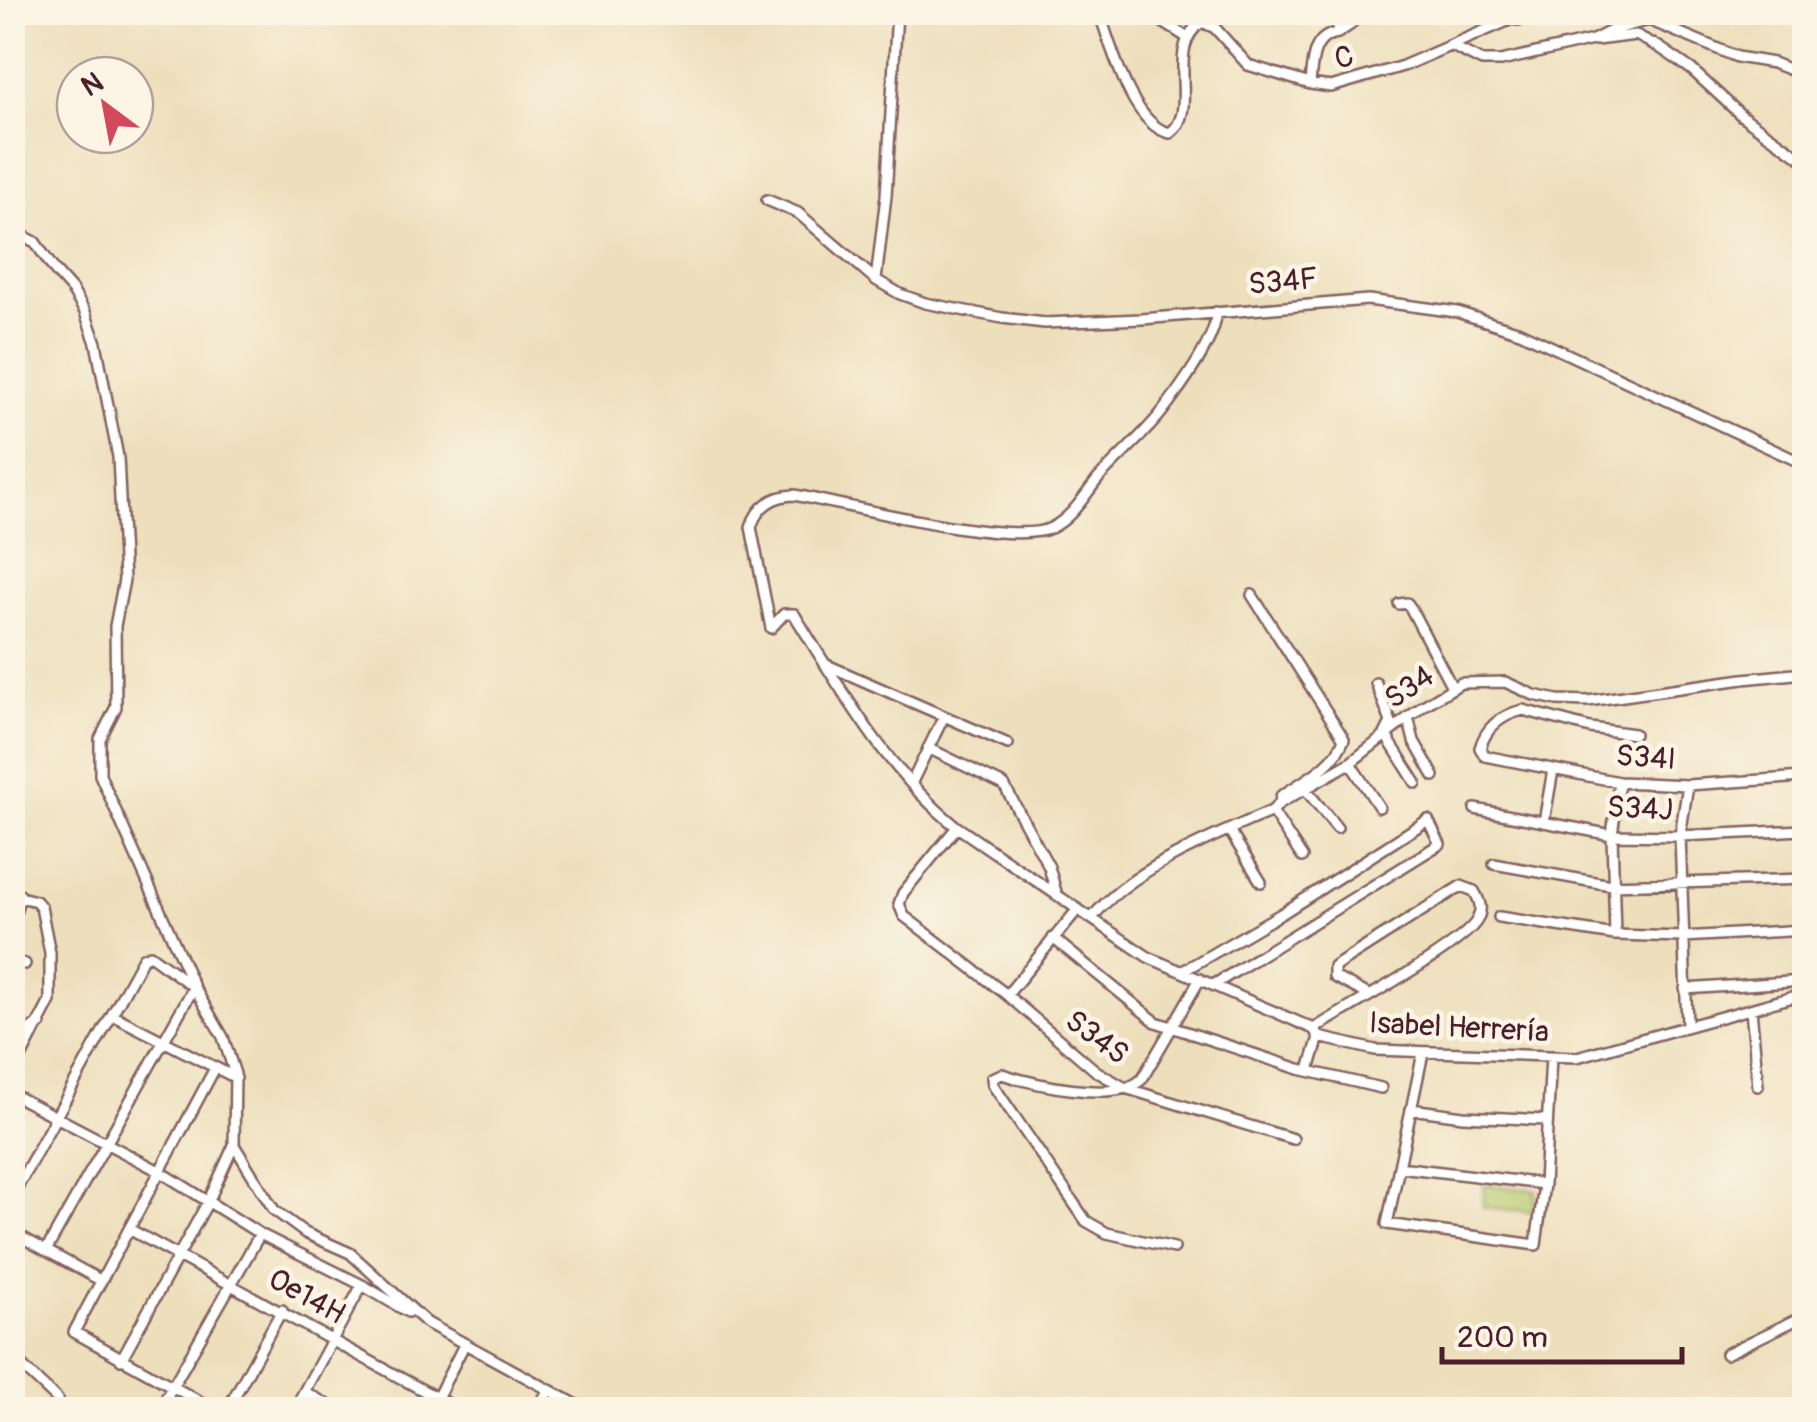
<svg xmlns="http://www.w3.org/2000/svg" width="1817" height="1422" font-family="Pangolin,sans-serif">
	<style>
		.park { fill: #b8cc6f; stroke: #81764d; stroke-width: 2.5 }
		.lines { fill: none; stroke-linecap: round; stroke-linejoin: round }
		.minor-casing { stroke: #83625e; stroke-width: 14 }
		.minor { stroke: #fff; stroke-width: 9 }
		.labels { text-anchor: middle; stroke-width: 9; stroke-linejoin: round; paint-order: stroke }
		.street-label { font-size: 30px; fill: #4a1f2b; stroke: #fcf5e5 }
	</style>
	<rect width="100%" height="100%" fill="#fcf5e5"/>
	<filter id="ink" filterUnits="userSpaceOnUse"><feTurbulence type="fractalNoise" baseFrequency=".01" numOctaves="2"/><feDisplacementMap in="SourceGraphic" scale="20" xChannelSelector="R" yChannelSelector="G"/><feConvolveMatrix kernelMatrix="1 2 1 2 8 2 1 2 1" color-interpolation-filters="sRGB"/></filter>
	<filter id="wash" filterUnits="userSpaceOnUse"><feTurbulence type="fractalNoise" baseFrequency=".0048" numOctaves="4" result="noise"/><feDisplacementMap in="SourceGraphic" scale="40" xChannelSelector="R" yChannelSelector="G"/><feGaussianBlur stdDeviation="2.25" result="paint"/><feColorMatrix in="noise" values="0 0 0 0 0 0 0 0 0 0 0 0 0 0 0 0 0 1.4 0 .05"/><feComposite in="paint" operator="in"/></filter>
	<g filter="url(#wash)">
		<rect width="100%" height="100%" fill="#eddfbc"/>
		<path class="park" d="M 1485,1185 L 1536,1190 L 1534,1212 L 1483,1207 Z"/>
	</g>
	<g filter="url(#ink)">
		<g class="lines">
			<defs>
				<path id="minor" d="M 1099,12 C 1111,45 1132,126 1170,133 C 1201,111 1163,47 1202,22 L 1215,28 L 1248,65 L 1310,84 L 1331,87 L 1403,66 L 1528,12
					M 1147,12 L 1188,38
					M 1338,12 L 1338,33 L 1350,25 L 1360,12
					M 1618,12 L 1649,20
					M 1787,12 L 1804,18
					M 1517,20 L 1599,12
					M 1596,40 L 1636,35 L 1659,47 L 1691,69 L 1742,116 L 1804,160
					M 1452,46 L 1482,61 L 1501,61 L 1593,40 L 1613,30 L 1649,20 L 1737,57 L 1773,63 L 1796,72 L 1804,79
					M 1310,84 C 1312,62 1312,36 1338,33
					M 767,200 L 798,213 L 876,280 L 900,294 L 925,303 L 1002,318 L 1045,323 L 1142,319 L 1368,300 L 1457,312 L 1520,332 L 1804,464
					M 12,230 L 35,242 L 55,271 L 72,290 L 85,312 L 96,343 L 118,457 L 124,580 L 115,626 L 116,707 L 100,739 L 100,775 L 194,987 L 47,1249
					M 876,280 L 886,196 L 897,12
					M 1804,562 L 1802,568 L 1804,569
					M 1252,595 L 1344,739 C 1334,767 1304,780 1281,796 L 1280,803
					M 1399,604 L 1407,603 L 1410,607 L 1452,687
					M 771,628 L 784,614 L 794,614 C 840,688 888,773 957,827 L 1148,957 L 1314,1029 L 1319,1037 L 1375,1050 L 1577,1057 L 1804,994
					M 771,628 L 751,527 C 757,507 772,496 794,495 C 844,504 1011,547 1051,528 C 1072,518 1084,496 1098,479 C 1119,456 1143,436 1162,412 C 1178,391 1218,338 1216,312
					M 827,665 L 1008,744
					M 1376,683 L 1391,722 L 1385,734 L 1416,783
					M 1408,717 L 1414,741 L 1434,776
					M 1634,734 L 1590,728 L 1523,710 C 1502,715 1486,727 1480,748 L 1485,756 L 1619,782 L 1688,785 L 1804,777
					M 928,748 L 1004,785 L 1049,867 L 1056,892
					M 1350,763 L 1379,807
					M 911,784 L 944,716
					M 1306,790 L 1337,828
					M 1475,809 L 1612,835 L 1680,836 L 1804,830
					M 1272,811 L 1302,857
					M 1544,822 L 1553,770
					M 957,827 L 903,893 L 899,904 L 904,916 L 1007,995 L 1096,1071 L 1125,1088 L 1293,1139
					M 1229,830 L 1261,882
					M 1494,864 L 1611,885 L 1804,879
					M 12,895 L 36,901 L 41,907 L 50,953 L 50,1001 L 12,1075
					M 1499,917 L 1615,935 L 1683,937 L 1804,930
					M 1092,918 C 1130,869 1216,835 1272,811 L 1280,803 L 1350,763 L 1423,706 L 1461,683 L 1505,682 L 1534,695 L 1557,700 L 1588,701 L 1743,679 L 1804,673
					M 12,925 L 20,895
					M 1615,935 L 1612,835 L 1619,782
					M 1053,938 L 1156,1022 L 1299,1069 L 1381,1088
					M 12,961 L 25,964
					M 1183,971 L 1286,911 L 1428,820 L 1440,844 L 1215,984
					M 1685,989 L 1804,981
					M 1007,995 L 1078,909
					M 1751,1009 L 1758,1086
					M 112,1015 L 236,1078
					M 1687,1024 L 1680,836 L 1688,785
					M 1314,1029 C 1346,1008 1463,946 1477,920 C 1483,909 1480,901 1474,891 L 1461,886 L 1334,967 L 1334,977 L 1369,995
					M 12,1040 L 40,1024
					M 1423,1053 L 1387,1224 L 1536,1245 L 1544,1184 L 1551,1057
					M 215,1068 L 74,1332 L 215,1410
					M 1309,1070 L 1319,1037
					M 1802,1073 L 1804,1050
					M 12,1094 L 161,1172 L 260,1234 L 362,1285 L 408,1312
					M 1411,1109 L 1463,1116 L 1545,1120
					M 1399,1167 L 1544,1184
					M 12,1197 L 143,958 L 150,955 L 194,987 L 223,1037 L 235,1074 L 234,1145 L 274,1210 L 305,1233 L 350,1253 L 427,1323 L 586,1410
					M 129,1229 L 459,1410
					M 12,1232 L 100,1280
					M 1174,1248 L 1107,1233 L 1086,1221 L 993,1085 L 992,1078 L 1002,1074 C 1032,1084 1117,1104 1142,1079 L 1200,979
					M 12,1353 L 24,1368
					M 1726,1354 L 1804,1316
					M 121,1360 L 209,1200 L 234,1145
					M 12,1380 L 24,1368 L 57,1399 L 58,1410
					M 305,1392 L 337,1410
					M 159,1410 L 260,1234
					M 227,1410 L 282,1310
					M 294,1410 L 362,1285
					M 431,1410 L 464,1345
					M 536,1410 L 549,1390"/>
			</defs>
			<use href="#minor" class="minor-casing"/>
			<use href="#minor" class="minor"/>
		</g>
	</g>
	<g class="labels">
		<g class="street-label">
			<text transform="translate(1344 57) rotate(-12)" y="10">C</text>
			<text transform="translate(1283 281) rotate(-5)" y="10">S34F</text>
			<text transform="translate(1409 687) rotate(-34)" y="10">S34</text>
			<text transform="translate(1646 757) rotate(4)" y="10">S34I</text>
			<text transform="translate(1640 808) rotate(3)" y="10">S34J</text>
			<text transform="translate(1459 1027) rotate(3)" y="10">Isabel Herrería</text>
			<text transform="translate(1097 1037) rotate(36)" y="10">S34S</text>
			<text transform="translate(307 1296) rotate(29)" y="10">Oe14H</text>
		</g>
	</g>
	<rect width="1817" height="1422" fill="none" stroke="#fcf5e5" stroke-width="50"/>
	<g transform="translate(105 105) rotate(328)"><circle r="48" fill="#fcf5e5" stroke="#b59f9b" stroke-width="2.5"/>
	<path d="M0-8L18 38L0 25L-18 38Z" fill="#d1495b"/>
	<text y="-15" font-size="28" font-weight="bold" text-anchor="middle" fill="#4a1f2b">N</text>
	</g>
	<path d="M1442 1347v15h240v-15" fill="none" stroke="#4a1f2b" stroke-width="5"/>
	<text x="1457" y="1347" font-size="30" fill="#4a1f2b" stroke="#fcf5e5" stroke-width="8" paint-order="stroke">200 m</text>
</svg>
